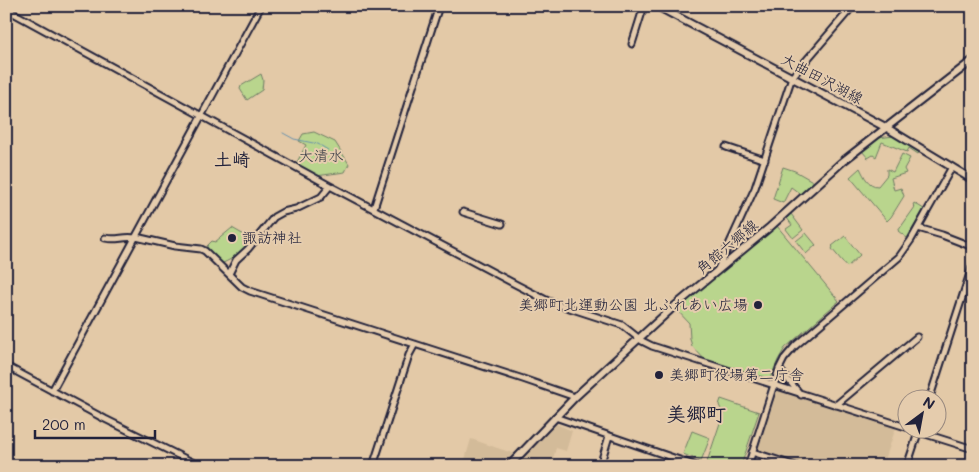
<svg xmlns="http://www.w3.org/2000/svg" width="979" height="472" font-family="Mali,'Klee One',sans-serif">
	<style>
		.built { fill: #d3bb99 }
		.green { fill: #b9d58d; stroke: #6e7c64 }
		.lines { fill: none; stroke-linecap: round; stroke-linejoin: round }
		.stream { stroke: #6891ad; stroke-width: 1 }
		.minor-casing { stroke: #22223b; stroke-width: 9 }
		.major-casing { stroke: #22223b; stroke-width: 10 }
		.minor { stroke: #e5ccad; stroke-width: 5 }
		.major { stroke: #e5ccad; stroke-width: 6 }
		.poi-dot { fill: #22223b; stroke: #e5ccad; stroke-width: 2 }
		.labels { text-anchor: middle; stroke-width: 4; stroke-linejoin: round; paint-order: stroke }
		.street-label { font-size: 15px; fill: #22223b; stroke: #e5ccad }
		.park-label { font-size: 15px; fill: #393d47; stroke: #e5ccad }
		.poi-label { font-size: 15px; fill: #22223b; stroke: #e5ccad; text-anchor: start }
		.quarter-label { font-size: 18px; font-weight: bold; fill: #22223b; stroke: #e5ccad }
		.district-label { font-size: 20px; font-weight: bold; fill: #22223b; stroke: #e5ccad }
	</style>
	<rect width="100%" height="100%" fill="#e3c9a7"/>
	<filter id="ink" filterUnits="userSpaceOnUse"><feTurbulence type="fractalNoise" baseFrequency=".02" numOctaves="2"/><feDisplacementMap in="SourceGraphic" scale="10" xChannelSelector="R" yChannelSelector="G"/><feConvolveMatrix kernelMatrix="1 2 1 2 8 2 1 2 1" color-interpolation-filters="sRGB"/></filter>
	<g filter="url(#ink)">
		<path class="built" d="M 775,387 L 896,427 L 883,466 L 799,466 L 754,451 Z
			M 554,423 L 572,431 L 566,451 L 556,448 L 552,462 L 540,459 L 538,466 L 514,466 Z
			M 471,439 L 515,454 L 504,466 L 463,466 Z"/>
		<path class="green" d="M 261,74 L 263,80 L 262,90 L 247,100 L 240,89 L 241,86 Z
			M 314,132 L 335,142 L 349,164 L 345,172 L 316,176 L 296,164 L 306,145 L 299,141 L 303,134 Z
			M 894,136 L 920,151 L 918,154 L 909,148 L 907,152 L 882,142 L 876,157 L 873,155 L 868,158 L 862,151 L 878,138 Z
			M 902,154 L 910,158 L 904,169 L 906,173 L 891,178 L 894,190 L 901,188 L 904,196 L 891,217 L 887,221 L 850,177 L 860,168 C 864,176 868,186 878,186 L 887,175 L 887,169 L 893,172 Z
			M 783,167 L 795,171 L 816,183 L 803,196 L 791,187 L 783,203 L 773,199 Z
			M 914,203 L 924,209 L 907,238 L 898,231 L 915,207 L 913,205 Z
			M 791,214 L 803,230 L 793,238 L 786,229 L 792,225 L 787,218 Z
			M 777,226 L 839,301 L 785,348 L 778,360 L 769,381 L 706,361 L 692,346 L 690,339 L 689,323 L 676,309 Z
			M 232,228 L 246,236 L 249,240 C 245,250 233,259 223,263 L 207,250 L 207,246 L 212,241 L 215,242 Z
			M 806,233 L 816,245 L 806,254 L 796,241 Z
			M 845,236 L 860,255 L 847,267 L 832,249 L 833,247 L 832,246 Z
			M 721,399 L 759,412 L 741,466 L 717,466 L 707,462 L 723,414 L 719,405 Z
			M 692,431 L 710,438 L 701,461 L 683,454 Z"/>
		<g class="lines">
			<path class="stream" d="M 283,133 L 294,139 L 318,144 L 328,150"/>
			<defs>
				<path id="minor" d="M 6,9 L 330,186 L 515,284 L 548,301 L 622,325 L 642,341 L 652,346 L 906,427
					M 632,44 L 644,6
					M 726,147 L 765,160
					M 374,208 L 439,6
					M 463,212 L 502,224
					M 918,228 L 942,235 L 973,247
					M 136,237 L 175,246 L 201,249 L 205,251 L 242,287 L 250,291 L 523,379 L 575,397
					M 105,238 C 117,241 123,236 135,238
					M 717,271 L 755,188 L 792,77 L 853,6
					M 229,274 L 236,260 L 248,249 L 274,217 L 283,212 L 296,209 L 321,197 L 330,186
					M 6,366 L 105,419 L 200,466
					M 779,369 L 801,395
					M 52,391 L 261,6
					M 929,400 L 973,264
					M 836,405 L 917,337
					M 555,417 L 697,466
					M 913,430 L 973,449
					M 752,452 L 796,466
					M 373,466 L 409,355 L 415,344
					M 600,466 L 609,436
					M 748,466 L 779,369 L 784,359 L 795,346 L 899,257 L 911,240 L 952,167
					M 907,466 L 919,430"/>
				<path id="major" d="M 657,6 L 887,128 L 973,180
					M 509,466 L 575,397 L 670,310 L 770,227 L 842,162 L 973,60"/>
			</defs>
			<use href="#minor" class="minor-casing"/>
			<use href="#major" class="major-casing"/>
			<use href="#minor" class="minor"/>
			<use href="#major" class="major"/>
		</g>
	</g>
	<g class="poi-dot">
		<circle cx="232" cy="238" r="5"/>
		<circle cx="758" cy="305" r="5"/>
		<circle cx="659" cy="375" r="5"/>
	</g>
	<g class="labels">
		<g class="street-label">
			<text transform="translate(822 79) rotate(28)" y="5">大曲田沢湖線</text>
			<text transform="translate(727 247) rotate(-40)" y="5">角館六郷線</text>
		</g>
		<g class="park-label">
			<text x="321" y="161">大清水</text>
		</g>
		<g class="poi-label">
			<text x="242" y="243">諏訪神社</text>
			<text x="748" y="310" text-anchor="end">美郷町北運動公園 北ふれあい広場</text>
			<text x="669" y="380">美郷町役場第二庁舎</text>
		</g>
		<g class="quarter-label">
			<text x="232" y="166">土崎</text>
		</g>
		<g class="district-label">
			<text x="696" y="421">美郷町</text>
		</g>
	</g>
	<rect width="979" height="472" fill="none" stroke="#e5ccad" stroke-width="25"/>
	<rect x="12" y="12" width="954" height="447" fill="none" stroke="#22223b" stroke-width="2" filter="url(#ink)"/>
	<g transform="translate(922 414) rotate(32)"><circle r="24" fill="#e5ccad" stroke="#97887f"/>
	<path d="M0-4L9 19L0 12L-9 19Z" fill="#22223b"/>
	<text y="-8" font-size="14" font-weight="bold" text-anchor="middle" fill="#22223b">N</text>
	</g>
	<path d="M35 430v8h120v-8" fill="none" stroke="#22223b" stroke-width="2.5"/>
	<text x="42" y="430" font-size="15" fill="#22223b" stroke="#e5ccad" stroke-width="4" paint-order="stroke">200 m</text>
</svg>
